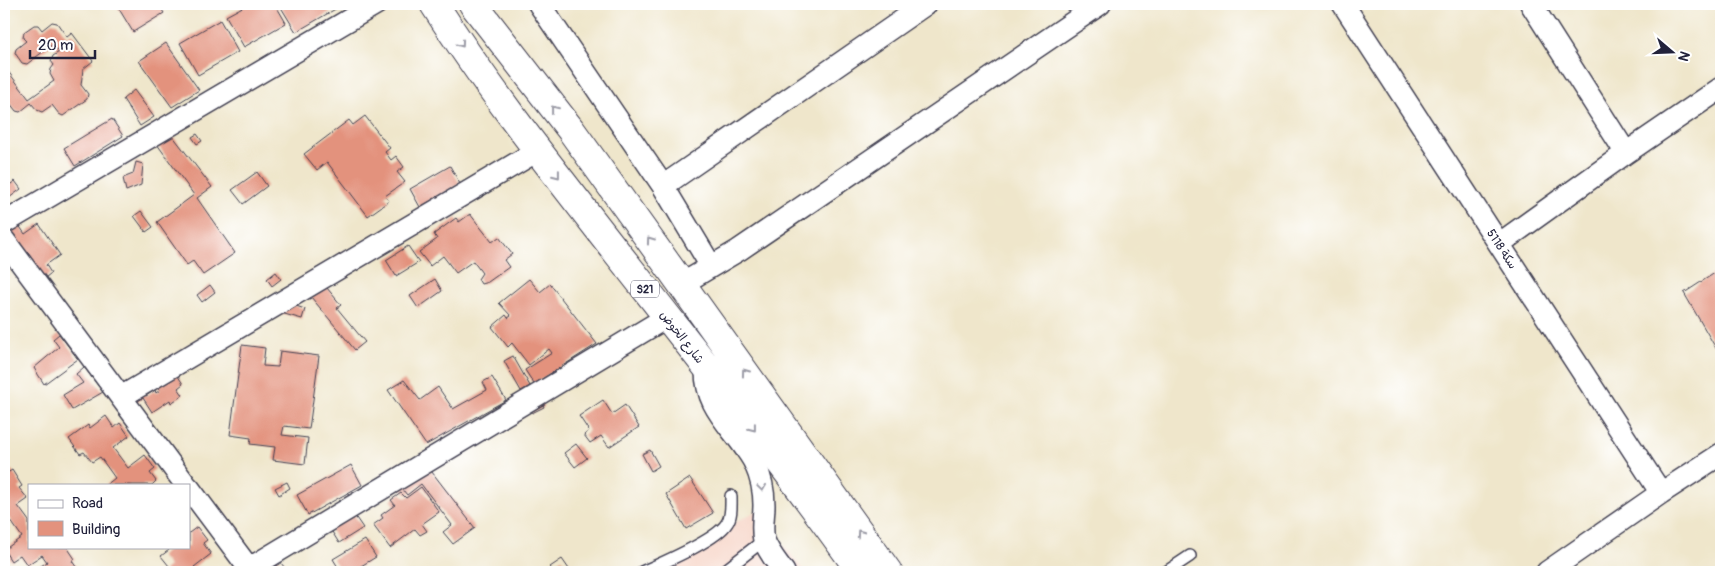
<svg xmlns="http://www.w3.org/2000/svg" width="1725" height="576" font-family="Pangolin,'Playpen Sans Arabic',sans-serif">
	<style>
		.built { fill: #f6d2c3 }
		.building { fill: #e3927d }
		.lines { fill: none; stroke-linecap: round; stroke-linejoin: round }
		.service-casing { stroke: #413f51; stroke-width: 14 }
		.minor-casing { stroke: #413f51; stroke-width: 24 }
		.primary-casing { stroke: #413f51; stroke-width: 30 }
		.service { stroke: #fff; stroke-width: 11 }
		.minor { stroke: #fff; stroke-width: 21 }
		.primary { stroke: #fff; stroke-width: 28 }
		.oneway { stroke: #9c9ca7 }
		.labels { text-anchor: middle; stroke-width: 4; stroke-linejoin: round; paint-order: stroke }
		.shield { fill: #fff; stroke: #646476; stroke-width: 1 }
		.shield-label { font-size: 11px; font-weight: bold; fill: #22223b }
		.street-label { font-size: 12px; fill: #22223b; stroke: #fff }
	</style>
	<rect width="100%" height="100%" fill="#fff"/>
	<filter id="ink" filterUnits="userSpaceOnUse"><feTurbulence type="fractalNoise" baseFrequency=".02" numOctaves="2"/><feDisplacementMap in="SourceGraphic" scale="10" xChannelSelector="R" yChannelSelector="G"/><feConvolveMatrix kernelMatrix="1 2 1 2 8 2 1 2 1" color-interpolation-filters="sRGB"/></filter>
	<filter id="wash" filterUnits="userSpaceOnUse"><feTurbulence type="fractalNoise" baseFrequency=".0096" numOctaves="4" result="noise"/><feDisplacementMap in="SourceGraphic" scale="20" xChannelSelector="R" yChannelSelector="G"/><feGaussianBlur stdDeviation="1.12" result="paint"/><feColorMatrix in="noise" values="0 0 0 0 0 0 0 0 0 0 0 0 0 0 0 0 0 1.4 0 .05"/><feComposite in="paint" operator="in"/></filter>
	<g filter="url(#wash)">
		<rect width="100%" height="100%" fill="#efe6cb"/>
		<path class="built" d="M 772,502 L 779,539 L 805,572 L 654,572 L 740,520 Z"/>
		<g id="blocks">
			<path class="building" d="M 116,4 L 158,4 L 164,13 L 133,32 Z
				M 248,4 L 275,4 L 286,23 L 244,47 L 226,16 Z
				M 279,4 L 344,4 L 296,32 Z
				M 220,20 L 238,52 L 198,75 L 180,43 Z
				M 52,22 L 57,23 L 67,37 L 72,33 L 93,61 L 83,69 L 81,85 L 88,94 L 87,99 L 63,116 L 59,114 L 52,105 L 42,112 L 37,110 L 31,103 L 20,112 L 16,111 L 6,98 L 4,100 L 4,69 L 7,70 L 29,99 L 54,81 L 50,74 L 51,69 L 54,65 L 51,61 L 53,56 L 59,52 L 53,44 L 27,64 L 22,63 L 15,53 L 16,49 L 26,41 L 23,38 L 24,32 L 34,25 L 38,25 L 42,30 Z
				M 166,43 L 199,90 L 172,107 L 139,61 Z
				M 134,90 L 154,117 L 140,126 L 123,99 Z
				M 365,116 L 390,148 L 385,152 L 391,160 L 396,156 L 404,167 L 397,172 L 405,182 L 385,196 L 389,201 L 368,216 L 327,162 L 317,170 L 304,154 L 349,120 L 353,125 Z
				M 112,119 L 123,136 L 75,166 L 64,148 Z
				M 169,131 L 212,187 L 197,198 L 235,253 L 203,275 L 193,261 L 187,265 L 157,222 L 194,195 L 154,140 Z
				M 197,134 L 202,141 L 197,144 L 192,137 Z
				M 136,162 L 143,164 L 141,185 L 126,191 L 123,178 L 133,174 Z
				M 450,166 L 460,184 L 420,207 L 410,189 Z
				M 257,172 L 267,186 L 243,204 L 232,190 Z
				M 15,181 L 21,189 L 9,198 L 4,189 Z
				M 141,211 L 153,227 L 146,232 L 134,216 Z
				M 470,214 L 492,242 L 499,237 L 512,254 L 504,260 L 509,267 L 488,282 L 481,284 L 478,279 L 482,273 L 473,261 L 456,273 L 443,256 L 430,266 L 419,252 L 437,239 L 434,234 L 456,218 L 459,222 Z
				M 16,221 L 25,234 L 39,224 L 60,255 L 46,265 L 51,273 L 39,283 L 4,238 Z
				M 408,246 L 419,262 L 396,276 L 386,260 Z
				M 1721,269 L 1721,357 L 1684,293 Z
				M 276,272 L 281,279 L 272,286 L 267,279 Z
				M 435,279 L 442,291 L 418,308 L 410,296 Z
				M 529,279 L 540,292 L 550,284 L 597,344 L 534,384 L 525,370 L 552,353 L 549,349 L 529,365 L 512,343 L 508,347 L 492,327 L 506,315 L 508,318 L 511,316 L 499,303 Z
				M 322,282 L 341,305 L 337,308 L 365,342 L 355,350 L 306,291 Z
				M 210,285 L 215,292 L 202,302 L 197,295 Z
				M 284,302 L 305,309 L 302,319 L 281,313 Z
				M 59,334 L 78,359 L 44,384 L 34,368 L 59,347 L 53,339 Z
				M 242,345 L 265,348 L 263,366 L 278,367 L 280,351 L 319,356 L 309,429 L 284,426 L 282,435 L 308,438 L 305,464 L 273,460 L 275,447 L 250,444 L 251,438 L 230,435 Z
				M 513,356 L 530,386 L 521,391 L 504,361 Z
				M 84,367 L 103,392 L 72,410 L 63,395 L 83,383 L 76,374 Z
				M 176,373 L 183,384 L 178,388 L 183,395 L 171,403 L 170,400 L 152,412 L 143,398 L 133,404 L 142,389 L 146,396 L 155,390 L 156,393 L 160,390 L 157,385 Z
				M 492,377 L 506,400 L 426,445 L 388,390 L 404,380 L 420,400 L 438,387 L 453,409 L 487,390 L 483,382 Z
				M 540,397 L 544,407 L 532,413 L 527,404 Z
				M 603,400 L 612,414 L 625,405 L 639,427 L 609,447 L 601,436 L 590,443 L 584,435 L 589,431 L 579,416 Z
				M 106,416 L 114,428 L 120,423 L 129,436 L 113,448 L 128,468 L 145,455 L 155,469 L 150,473 L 156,481 L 152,485 L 106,485 L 115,478 L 100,457 L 92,462 L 84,452 L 80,454 L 69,439 L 88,425 L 90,428 Z
				M 576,444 L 587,458 L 575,467 L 564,453 Z
				M 650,450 L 659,466 L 651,471 L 642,454 Z
				M 425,463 L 475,528 L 453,544 L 443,532 L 452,525 L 421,484 L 407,495 L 396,481 Z
				M 351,465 L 362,485 L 308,515 L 297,495 Z
				M 12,470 L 22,486 L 19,488 L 28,499 L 18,506 L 29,521 L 29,547 L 67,547 L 75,559 L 72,561 L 79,571 L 78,572 L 32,572 L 47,562 L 42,555 L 27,565 L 20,555 L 11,561 L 4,550 L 22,537 L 6,514 L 4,516 L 4,475 Z
				M 690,478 L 713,513 L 686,529 L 666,494 Z
				M 287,482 L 290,488 L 279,495 L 275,488 Z
				M 421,487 L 439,512 L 422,524 L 427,531 L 420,535 L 415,529 L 390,548 L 373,525 L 383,518 L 381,515 L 395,505 L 391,500 L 401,493 L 406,498 Z
				M 352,512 L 363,528 L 339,543 L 329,527 Z
				M 197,527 L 207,540 L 203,543 L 211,554 L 194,567 L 196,569 L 192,572 L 166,572 L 164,570 L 169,566 L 161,556 L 169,550 L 167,547 L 189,547 L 189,533 Z
				M 365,540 L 376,557 L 351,572 L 341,572 L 333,559 Z
				M 274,554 L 288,572 L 261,572 Z
				M 562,559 L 571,572 L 554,572 L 550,567 Z"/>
		</g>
	</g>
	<g filter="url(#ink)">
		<use href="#blocks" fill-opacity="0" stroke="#413f51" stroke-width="1"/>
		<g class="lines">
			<defs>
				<path id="service" d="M 642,572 C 662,563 717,540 727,523 C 732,516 731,505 731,496
					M 723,572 L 764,540
					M 1166,572 L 1190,556"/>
				<path id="minor" d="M 539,4 L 663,186 L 711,266
					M 1343,4 L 1661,493
					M 1531,4 L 1626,153
					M 663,186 L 926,4
					M 4,223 L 376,4
					M 4,240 L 186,485
					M 1499,244 L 1626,153 L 1721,88
					M 682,284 L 739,250 L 1100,4
					M 706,368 C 705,402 724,419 743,445 C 747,451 752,457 755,464 C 761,477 764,491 764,505 C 764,517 761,528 764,540 C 768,552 777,562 784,572
					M 121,397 L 537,151
					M 189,488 L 245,563 L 255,565 L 667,317
					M 1547,572 L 1661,493 L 1721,454"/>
				<path id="primary" d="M 434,4 C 483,81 540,154 597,227 C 686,341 777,454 861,572
					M 473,4 L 571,130 L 888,572"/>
			</defs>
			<use href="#service" class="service-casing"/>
			<use href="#minor" class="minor-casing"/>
			<use href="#primary" class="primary-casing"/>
			<use href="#service" class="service"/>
			<use href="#minor" class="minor"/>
			<use href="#primary" class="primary"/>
		</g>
		<defs><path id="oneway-chevron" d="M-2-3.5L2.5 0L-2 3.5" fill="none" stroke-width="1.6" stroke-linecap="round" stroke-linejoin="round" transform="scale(1.25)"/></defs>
		<g class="oneway">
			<use href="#oneway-chevron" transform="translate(461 44) rotate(54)"/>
			<use href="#oneway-chevron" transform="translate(554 109) rotate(-128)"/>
			<use href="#oneway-chevron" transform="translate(557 175) rotate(52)"/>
			<use href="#oneway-chevron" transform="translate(650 240) rotate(-126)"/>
			<use href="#oneway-chevron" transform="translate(745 372) rotate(-126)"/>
			<use href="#oneway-chevron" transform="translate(753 428) rotate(52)"/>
			<use href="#oneway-chevron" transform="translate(762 488) rotate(82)"/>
			<use href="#oneway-chevron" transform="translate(860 533) rotate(-125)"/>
		</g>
	</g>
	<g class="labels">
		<rect class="shield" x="631" y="280.5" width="28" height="17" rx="4"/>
		<g class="shield-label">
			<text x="645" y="293">S21</text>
		</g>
		<g class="street-label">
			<text transform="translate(1502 249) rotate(57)" y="4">سكة 5118</text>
			<text transform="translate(682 337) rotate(52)" y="4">شارع الخوض</text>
		</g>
	</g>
	<rect width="1725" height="576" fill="none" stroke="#fff" stroke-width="20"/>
	<rect x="28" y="484" width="162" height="65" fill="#ffffff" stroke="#a7a7b1"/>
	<rect x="38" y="500" width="25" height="8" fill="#ffffff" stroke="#a7a7b1"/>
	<text x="72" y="508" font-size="15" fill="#22223b">Road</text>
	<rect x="38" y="521" width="25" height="15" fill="#e3927d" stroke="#a7a7b1"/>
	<text x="72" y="534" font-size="15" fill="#22223b">Building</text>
	<g transform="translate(1672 52) rotate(109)" stroke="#ffffff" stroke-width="4" paint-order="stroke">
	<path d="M0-4L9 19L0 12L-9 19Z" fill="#22223b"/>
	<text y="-8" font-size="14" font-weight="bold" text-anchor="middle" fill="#22223b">N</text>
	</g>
	<path d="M30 50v8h65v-8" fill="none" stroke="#22223b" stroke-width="2.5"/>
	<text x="38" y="50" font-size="15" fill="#22223b" stroke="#ffffff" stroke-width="4" paint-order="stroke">20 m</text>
</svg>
